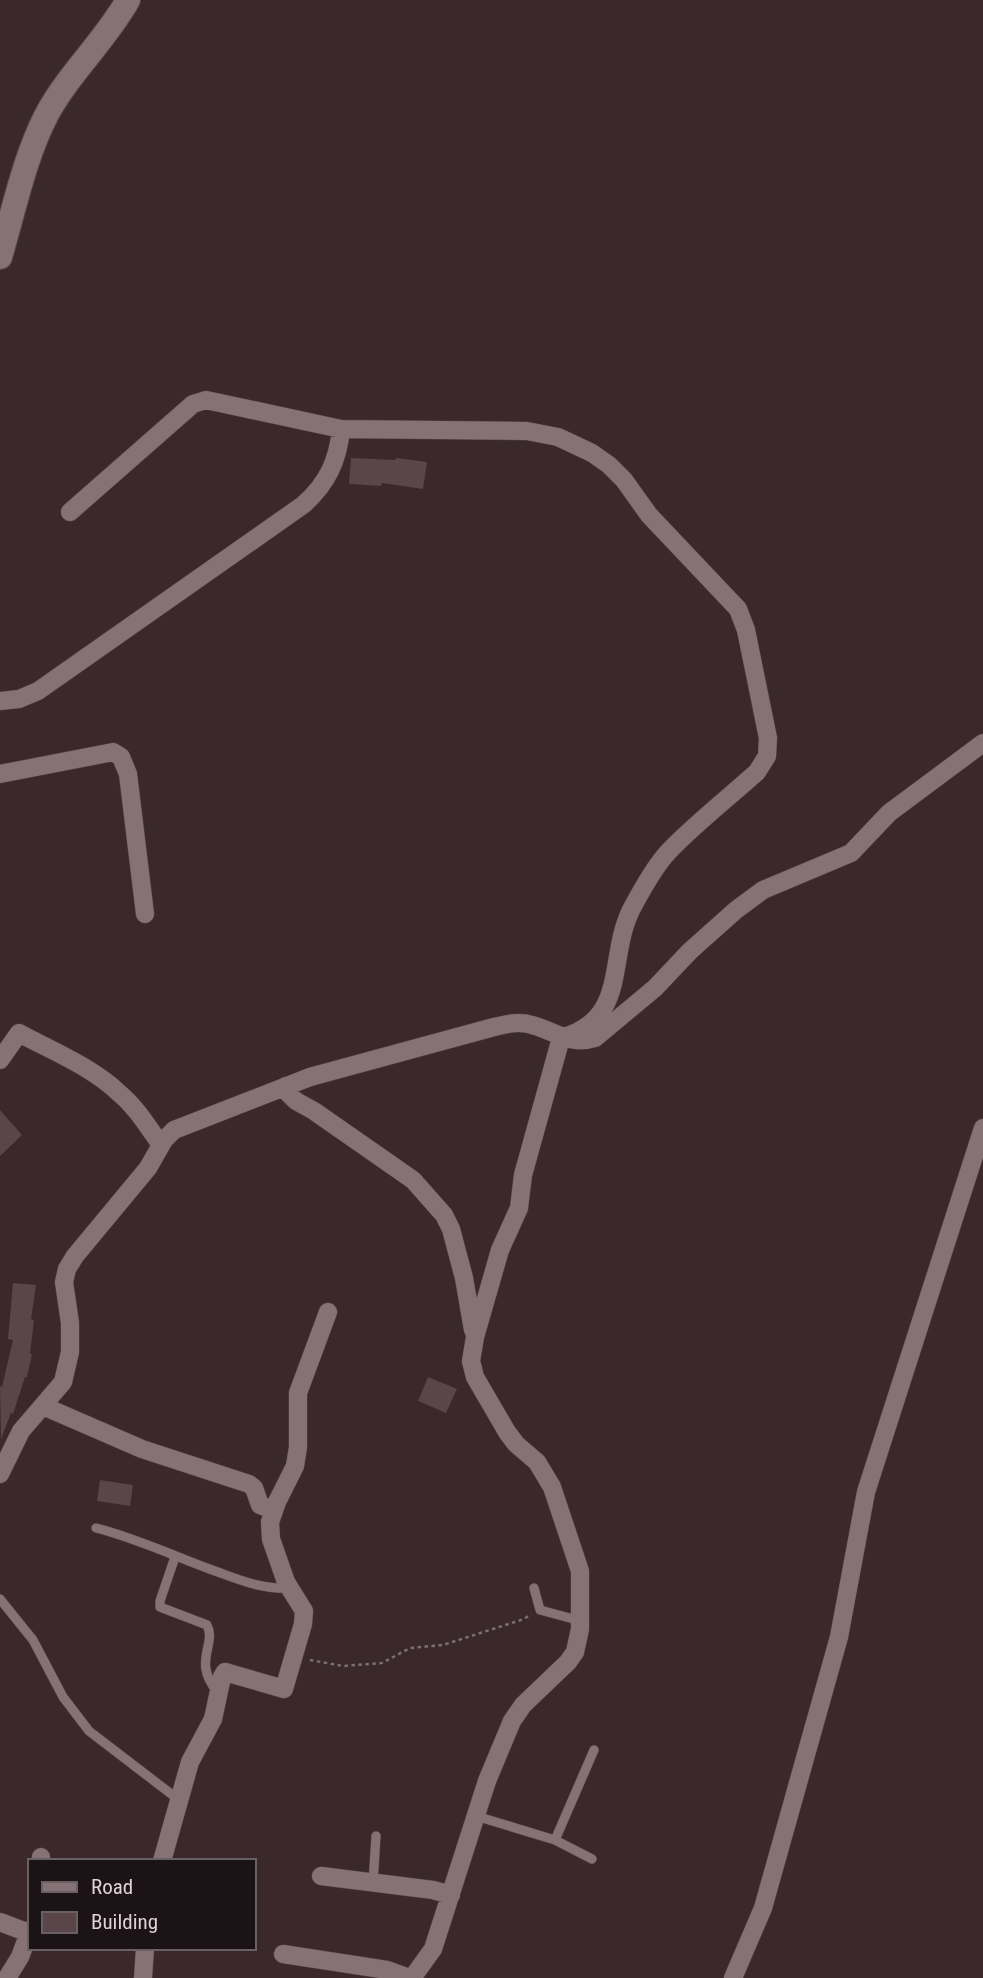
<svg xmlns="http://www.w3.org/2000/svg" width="983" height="1978" font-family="'Roboto Condensed',sans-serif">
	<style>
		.building { fill: #59454a }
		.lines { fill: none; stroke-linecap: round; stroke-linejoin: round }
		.lane-casing { stroke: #55474b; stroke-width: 10 }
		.street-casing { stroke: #55474b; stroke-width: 19 }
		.secondary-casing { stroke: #55474b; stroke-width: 26 }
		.path { stroke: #7e6f72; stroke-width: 2.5; stroke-dasharray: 3.5 3.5; stroke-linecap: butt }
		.lane { stroke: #867176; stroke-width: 9 }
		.street { stroke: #867176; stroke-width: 18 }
		.secondary { stroke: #867176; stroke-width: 24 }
	</style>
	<rect width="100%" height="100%" fill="#3a282c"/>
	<path class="building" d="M 351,458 L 395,460 L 396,458 L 427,462 L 423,489 L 382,483 L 381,486 L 349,484 Z
		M 0,1110 L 22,1135 L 0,1156 Z
		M 13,1283 L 36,1285 L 31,1319 L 34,1320 L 30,1354 L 32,1354 L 27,1377 L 25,1377 L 13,1414 L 11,1413 L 1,1439 L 0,1386 L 2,1387 L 13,1340 L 8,1339 Z
		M 428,1377 L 457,1389 L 446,1413 L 418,1401 Z
		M 100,1480 L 133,1485 L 130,1506 L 97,1501 Z"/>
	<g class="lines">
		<defs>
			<path id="lane" d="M 96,1528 C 136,1538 176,1557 215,1571 C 240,1580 263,1590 290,1588
				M 175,1557 L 160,1601 L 160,1607 L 207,1625 C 217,1644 192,1662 217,1691
				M 534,1588 L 540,1610 L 581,1621
				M 0,1599 L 33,1640 L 63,1697 L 89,1731 L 179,1800
				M 476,1816 L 555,1840 L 592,1859
				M 555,1840 L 594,1750
				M 373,1884 L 376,1836"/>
			<path id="street" d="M 70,512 L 193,404 L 206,400 L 341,429 L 527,431 L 558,437 L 592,453 L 609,465 L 624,480 L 649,515 L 738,609 L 746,630 L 768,738 L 767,756 L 757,772 C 728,798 696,823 669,851 C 654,867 641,891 631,910 C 607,959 629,1019 561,1038 L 523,1175 L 519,1208 L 500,1250 L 475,1337 L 471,1361 L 475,1377 L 507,1432 L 516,1444 L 537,1462 L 552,1487 L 580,1571 L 580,1629 L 575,1652 L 568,1662 L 523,1705 L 512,1721 L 487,1781 L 433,1949 L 412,1978
				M 0,701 L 19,699 L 38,691 L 303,505 C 327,484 338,461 341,429
				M 0,774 L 113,752 L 121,757 L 128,774 L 145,914
				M 0,1060 L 19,1033 C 52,1051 92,1067 119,1093 C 136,1107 148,1127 161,1145
				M 286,1086 L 288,1093 L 296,1101 L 314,1111 L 413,1180 L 444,1215 L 451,1229 L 464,1278 L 473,1330
				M 43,1406 L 142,1449 L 249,1484 L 254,1488 L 260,1505 L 273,1510
				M 0,1474 L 21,1431 L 63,1382 L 70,1352 L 70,1323 L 64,1282 L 67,1269 L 75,1256 L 148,1168 L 164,1140 L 174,1130 L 310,1077 L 494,1027 C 507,1024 519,1021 532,1025 C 555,1031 570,1046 595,1038 L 655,988 L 690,951 L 736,910 L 763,890 L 851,853 L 889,813 L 983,743
				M 41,1861 L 41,1857
				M 162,1861 L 190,1762 L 213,1719 L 222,1677 L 225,1672 L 284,1689 L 303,1624 L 304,1611 L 286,1582 L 271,1539 L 270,1522 L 277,1502 L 295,1466 L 298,1447 L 298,1393 L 328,1312
				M 321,1876 L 433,1890 L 451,1895
				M 0,1922 L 29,1933
				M 283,1954 L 387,1970 L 409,1978
				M 7,1978 L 20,1957 L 30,1930
				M 143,1978 L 145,1948
				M 733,1978 L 763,1908 L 839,1637 L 866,1492 L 983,1128"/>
			<path id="secondary" d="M 0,257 C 14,210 24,158 47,114 C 69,73 105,41 128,0"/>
		</defs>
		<use href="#lane" class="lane-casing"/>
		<use href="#street" class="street-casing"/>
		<use href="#secondary" class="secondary-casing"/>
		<path class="path" d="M 310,1660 L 343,1666 L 382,1663 L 410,1648 L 443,1645 L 524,1619 L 531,1614"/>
		<use href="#lane" class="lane"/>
		<use href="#street" class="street"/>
		<use href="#secondary" class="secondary"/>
	</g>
	<rect x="28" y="1859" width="228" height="91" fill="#1b1315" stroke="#696062" stroke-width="2"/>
	<rect x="42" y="1882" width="35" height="10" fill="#867176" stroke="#696062" stroke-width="2"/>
	<text x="91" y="1894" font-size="21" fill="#dfd3d5">Road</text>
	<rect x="42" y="1912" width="35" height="21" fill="#59454a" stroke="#696062" stroke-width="2"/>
	<text x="91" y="1929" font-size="21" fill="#dfd3d5">Building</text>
</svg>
